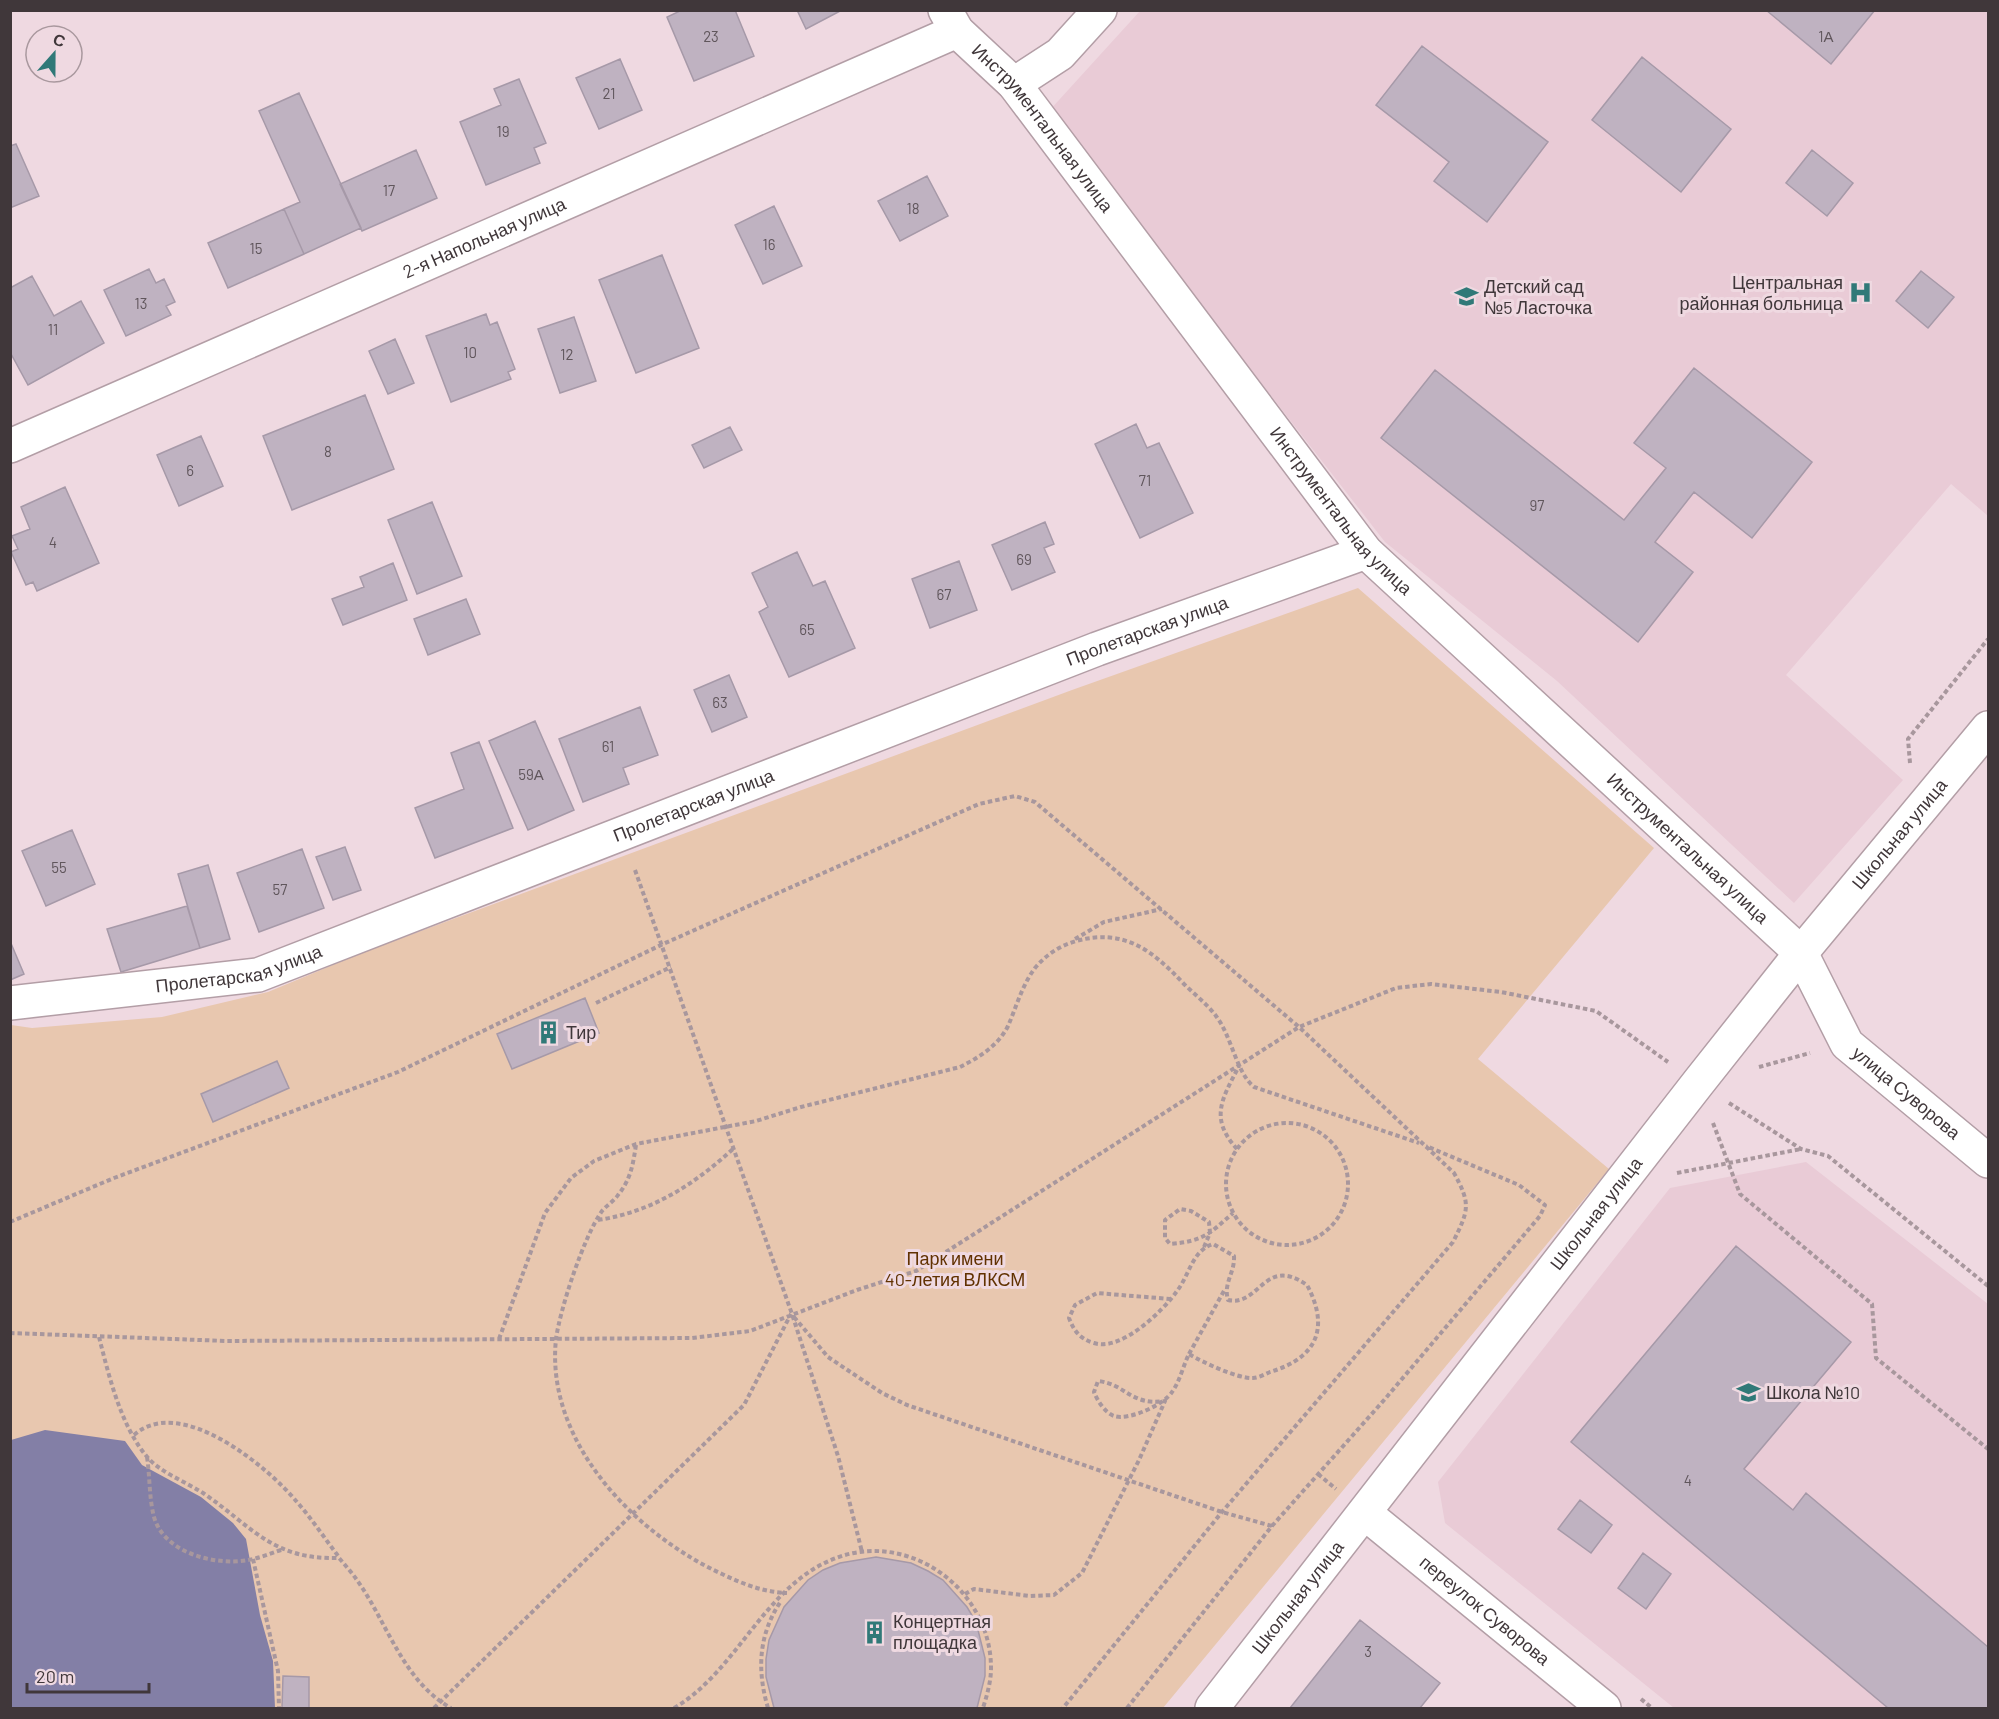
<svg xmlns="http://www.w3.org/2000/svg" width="1999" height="1719" font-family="Barlow,sans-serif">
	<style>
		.built { fill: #e9cbd6 }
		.green { fill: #e8c7af }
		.water { fill: #837fa6 }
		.building { fill: #bfb2c1; stroke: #a699a8; stroke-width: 1.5 }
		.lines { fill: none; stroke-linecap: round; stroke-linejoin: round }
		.minor-casing { stroke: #b39ea6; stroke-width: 36 }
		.path { stroke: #a8979d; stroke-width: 4; stroke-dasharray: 4.5 3; stroke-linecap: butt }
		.minor { stroke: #fff; stroke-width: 33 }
		.labels { text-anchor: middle; stroke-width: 6; stroke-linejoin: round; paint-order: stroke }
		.number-label { font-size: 15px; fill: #60565c }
		.street-label { font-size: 18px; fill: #40373a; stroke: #efd9e1 }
		.poi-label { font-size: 18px; fill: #40373a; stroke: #efd9e1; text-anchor: start }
		.park-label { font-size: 18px; fill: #613100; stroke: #efd9e1 }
	</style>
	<rect width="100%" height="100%" fill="#efd9e1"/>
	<path class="built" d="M 1140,11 L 1988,11 L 1988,516 L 1951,484 L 1786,675 L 1903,780 L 1794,903 L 1557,681 L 1385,542 L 1049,111 Z
		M 1806,1162 L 1988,1304 L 1988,1708 L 1674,1708 L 1445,1523 L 1438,1482 L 1670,1188 Z"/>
	<path class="green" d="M 1358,588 L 1654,848 L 1478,1059 L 1609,1169 L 1163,1708 L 11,1708 L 11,1025 L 32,1028 L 162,1017 L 268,992 L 364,952 L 1072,690 Z"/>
	<path class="water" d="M 45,1430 L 125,1441 L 142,1465 L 201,1497 L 233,1523 L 246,1539 L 260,1615 L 273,1661 L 275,1708 L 11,1708 L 11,1440 Z"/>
	<path class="building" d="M 682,10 L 735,10 L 754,56 L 694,81 L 667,17 Z
		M 797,10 L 842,10 L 806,29 Z
		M 1766,10 L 1875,10 L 1831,64 Z
		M 1422,46 L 1548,142 L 1487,222 L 1434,181 L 1449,162 L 1376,105 Z
		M 1642,57 L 1731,129 L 1681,192 L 1592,120 Z
		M 620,59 L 642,110 L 599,129 L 576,78 Z
		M 519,79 L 546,143 L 534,148 L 540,163 L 486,185 L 460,122 L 501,105 L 494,89 Z
		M 299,93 L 361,228 L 304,254 L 284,209 L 300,202 L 259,111 Z
		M 16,144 L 39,196 L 10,208 L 10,146 Z
		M 416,150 L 437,198 L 362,231 L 340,184 Z
		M 1812,150 L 1853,183 L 1827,216 L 1786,183 Z
		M 927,176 L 948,216 L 900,241 L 878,201 Z
		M 774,206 L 802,266 L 763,284 L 735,225 Z
		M 284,209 L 304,254 L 228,288 L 208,243 Z
		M 662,255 L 699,348 L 636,373 L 599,280 Z
		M 149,269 L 156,283 L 164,279 L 175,302 L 166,306 L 171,315 L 126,336 L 104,290 Z
		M 1921,271 L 1954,297 L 1928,328 L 1896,301 Z
		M 32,276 L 54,316 L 81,301 L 104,343 L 28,385 L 10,352 L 10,288 Z
		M 486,314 L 490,325 L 497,322 L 515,369 L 508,372 L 511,379 L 451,402 L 426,336 Z
		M 574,317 L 596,381 L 560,393 L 538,329 Z
		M 395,339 L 414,383 L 388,394 L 369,351 Z
		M 1694,368 L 1812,462 L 1752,538 L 1694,492 L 1655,542 L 1693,572 L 1638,642 L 1381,438 L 1435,370 L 1624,520 L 1666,468 L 1634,443 Z
		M 365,395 L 394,469 L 292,510 L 263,436 Z
		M 1136,424 L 1147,448 L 1159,443 L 1193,513 L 1140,538 L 1095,444 Z
		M 730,427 L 742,450 L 704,468 L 692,445 Z
		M 201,436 L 223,486 L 179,506 L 157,455 Z
		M 65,487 L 99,563 L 37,591 L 33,582 L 26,585 L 11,552 L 18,549 L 12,536 L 30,529 L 21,507 Z
		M 432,502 L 462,576 L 417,594 L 388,520 Z
		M 1045,522 L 1054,544 L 1044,548 L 1055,572 L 1012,590 L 992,545 Z
		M 797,552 L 813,586 L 825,581 L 855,648 L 789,677 L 759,612 L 768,607 L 752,573 Z
		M 959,561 L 977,610 L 930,628 L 912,579 Z
		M 393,563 L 407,600 L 343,625 L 332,599 L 364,587 L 360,577 Z
		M 466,599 L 480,634 L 428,655 L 414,619 Z
		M 729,675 L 747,717 L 712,732 L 694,690 Z
		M 640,707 L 658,755 L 623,768 L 629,784 L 583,802 L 559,739 Z
		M 535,721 L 574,810 L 528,830 L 489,741 Z
		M 479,742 L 513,828 L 435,858 L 415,808 L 464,789 L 451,753 Z
		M 72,830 L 95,884 L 46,906 L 22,851 Z
		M 345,847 L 361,890 L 333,900 L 316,857 Z
		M 302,849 L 324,908 L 259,932 L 237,873 Z
		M 208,865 L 230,939 L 200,948 L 178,874 Z
		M 187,906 L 200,948 L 121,972 L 107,929 Z
		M 10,941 L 24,974 L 10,980 Z
		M 585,998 L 599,1033 L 512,1069 L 497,1034 Z
		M 277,1061 L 289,1088 L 213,1122 L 201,1094 Z
		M 1736,1246 L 1851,1342 L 1744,1469 L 1793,1510 L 1806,1493 L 1988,1647 L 1988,1708 L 1888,1708 L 1571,1442 Z
		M 1580,1500 L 1612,1525 L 1591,1553 L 1558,1529 Z
		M 1643,1553 L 1671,1574 L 1646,1609 L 1618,1588 Z
		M 876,1557 L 911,1563 L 928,1571 L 943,1580 L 967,1607 L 976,1622 L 985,1658 L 985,1676 L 977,1708 L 774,1708 L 766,1677 L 766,1659 L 769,1640 L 784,1607 L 808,1580 L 823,1570 L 840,1563 Z
		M 1360,1620 L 1440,1683 L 1420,1708 L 1290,1708 Z
		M 283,1676 L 309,1677 L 309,1708 L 282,1708 Z"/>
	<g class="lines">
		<defs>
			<g id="minor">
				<path id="s1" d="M 945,10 L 957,31 L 1014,84 L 1366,552 L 1801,953 L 1847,1044 L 1988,1161"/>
				<path d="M 1014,84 L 1060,54 L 1100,10"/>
				<path id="s2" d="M 10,446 L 957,31"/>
				<path id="s3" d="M 10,1003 L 258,975 L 1097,649 L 1366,552"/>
				<path id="s4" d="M 1366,1514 L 1604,1708"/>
				<path id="s5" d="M 1212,1708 L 1698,1083 L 1801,953 L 1988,728"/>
			</g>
		</defs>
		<use href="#minor" class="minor-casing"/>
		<path class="path" d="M 1910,763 L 1908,739 L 1988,639
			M 635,870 L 792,1314 L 838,1456 L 862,1552
			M 1075,939 L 1104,922 L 1162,909
			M 596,1003 L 671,967
			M 1759,1067 L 1810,1053
			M 1729,1103 L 1801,1149 L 1828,1156 L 1988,1286
			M1226 1184a61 61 0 1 1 122 0a61 61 0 1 1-122 0Z
			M 1713,1123 L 1740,1194 L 1872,1304 L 1876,1358 L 1988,1449
			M 636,1145 C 633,1164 631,1179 618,1195 C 614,1201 607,1205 602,1211 C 584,1236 560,1309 556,1339 C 545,1442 635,1534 722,1574 C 743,1584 763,1592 787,1593
			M 1237,1149 C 1209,1118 1222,1099 1239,1066
			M 1677,1173 L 1801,1149
			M 598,1220 C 652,1212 695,1184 734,1148
			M 10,1222 L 114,1178 L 398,1072 L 663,944 L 979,804 L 1015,796 L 1035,802 L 1299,1027 L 1454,1173 C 1471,1204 1469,1210 1453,1242 L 1222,1512 L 1063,1708
			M 1204,1247 L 1210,1233 L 1209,1222 L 1191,1211 L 1180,1209 L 1165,1220 L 1165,1238 L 1170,1244 C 1204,1241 1209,1234 1233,1213
			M 794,1317 L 828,1357 L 882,1393 L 907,1405 L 1222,1512 L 1272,1526
			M 10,1333 L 227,1341 L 692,1338 L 750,1331 L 857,1290 L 916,1271 L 1299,1027 L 1396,988 L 1431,984 L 1501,992 L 1596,1011 L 1668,1062
			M 99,1337 C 109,1376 121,1428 149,1459 C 162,1473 186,1482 203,1493 C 253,1527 272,1560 339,1558 C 346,1566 353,1574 359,1583 C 388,1625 404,1682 451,1708
			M 499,1339 L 545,1213 L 571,1178 L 594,1161 L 636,1144 L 756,1121 L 801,1107 L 960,1067 C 978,1058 998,1046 1008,1026 C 1016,1008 1022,985 1035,968 C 1046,955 1059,946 1076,941 C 1124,928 1152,950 1183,983 C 1194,994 1207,1004 1216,1016 C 1232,1037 1236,1072 1254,1087 L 1419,1143
			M 1189,1354 L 1225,1289
			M 134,1435 C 180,1394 267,1466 297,1502 C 312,1519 325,1539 339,1557
			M 147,1457 C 150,1476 149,1498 154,1517 C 164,1553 215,1566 248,1560 C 260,1558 272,1553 284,1549
			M 1318,1474 L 1336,1489
			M 253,1559 L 278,1671 L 279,1708
			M 965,1594 L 974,1589 L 1030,1596 L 1054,1595 L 1082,1573 L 1139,1460 L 1165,1401 C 1130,1406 1126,1384 1098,1381 L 1094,1392 C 1097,1400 1105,1413 1114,1416 C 1129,1421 1165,1404 1172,1392 C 1180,1381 1183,1366 1189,1354 C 1202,1362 1238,1379 1253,1378 C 1259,1378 1265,1374 1270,1372 C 1317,1358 1330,1328 1307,1285 C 1264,1255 1260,1307 1228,1300 C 1223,1283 1235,1273 1234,1256 L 1213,1244 C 1192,1251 1190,1274 1177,1291 C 1163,1311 1121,1352 1094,1343 C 1080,1339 1074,1331 1069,1318 L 1075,1305 L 1097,1293 L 1170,1299
			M 1641,1699 L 1652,1708
			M 434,1708 L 744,1405 L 791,1314
			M 674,1708 C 738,1671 764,1585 836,1558 C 910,1530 991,1590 991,1668 C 991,1682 987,1695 983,1708
			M 768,1708 C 757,1671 758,1635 781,1601
			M 1127,1708 L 1272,1526 L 1385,1399 L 1540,1216 L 1545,1205 L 1519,1185 L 1426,1146"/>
		<use href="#minor" class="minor"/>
	</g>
	<defs>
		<symbol id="hospital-bare" viewBox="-9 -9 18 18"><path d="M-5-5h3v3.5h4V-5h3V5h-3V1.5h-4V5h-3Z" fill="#307978" stroke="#efd9e1" stroke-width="2.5" paint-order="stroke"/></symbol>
		<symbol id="school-bare" viewBox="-9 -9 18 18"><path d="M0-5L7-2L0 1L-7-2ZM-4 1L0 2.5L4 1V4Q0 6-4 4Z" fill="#307978" stroke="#efd9e1" stroke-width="2.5" paint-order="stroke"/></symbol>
		<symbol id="building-bare" viewBox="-9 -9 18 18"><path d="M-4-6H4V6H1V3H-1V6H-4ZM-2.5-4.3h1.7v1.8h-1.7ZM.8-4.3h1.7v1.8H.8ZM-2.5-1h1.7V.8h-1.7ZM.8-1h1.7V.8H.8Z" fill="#307978" stroke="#efd9e1" stroke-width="2.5" paint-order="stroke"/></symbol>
	</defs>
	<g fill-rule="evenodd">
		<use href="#hospital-bare" x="1844" y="276" width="33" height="33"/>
		<use href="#school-bare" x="1450" y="280" width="33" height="33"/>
		<use href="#building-bare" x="532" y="1016" width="33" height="33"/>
		<use href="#school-bare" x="1732" y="1376" width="33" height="33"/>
		<use href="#building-bare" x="858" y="1616" width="33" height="33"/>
	</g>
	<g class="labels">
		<g class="number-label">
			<text x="711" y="42">23</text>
			<text x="1826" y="42">1А</text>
			<text x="609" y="99">21</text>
			<text x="503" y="137">19</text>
			<text x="389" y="196">17</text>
			<text x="913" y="214">18</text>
			<text x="769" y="250">16</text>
			<text x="256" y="254">15</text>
			<text x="141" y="309">13</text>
			<text x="53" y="335">11</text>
			<text x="470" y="358">10</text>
			<text x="567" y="360">12</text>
			<text x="328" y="457">8</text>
			<text x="190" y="476">6</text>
			<text x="1145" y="486">71</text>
			<text x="1537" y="511">97</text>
			<text x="53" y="548">4</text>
			<text x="1024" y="565">69</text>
			<text x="944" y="600">67</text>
			<text x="807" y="635">65</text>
			<text x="720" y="708">63</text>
			<text x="608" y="752">61</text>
			<text x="531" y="780">59А</text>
			<text x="59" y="873">55</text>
			<text x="280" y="895">57</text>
			<text x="1688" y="1486">4</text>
			<text x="1368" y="1657">3</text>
		</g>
		<g class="street-label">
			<text dy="6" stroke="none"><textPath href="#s1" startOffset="154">Инструментальная улица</textPath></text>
			<text dy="6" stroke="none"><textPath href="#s2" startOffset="518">2-я Напольная улица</textPath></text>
			<text dy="6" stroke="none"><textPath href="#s1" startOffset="640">Инструментальная улица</textPath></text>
			<text dy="6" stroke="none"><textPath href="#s3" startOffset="1203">Пролетарская улица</textPath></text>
			<text dy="6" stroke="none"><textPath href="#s3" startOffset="717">Пролетарская улица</textPath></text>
			<text dy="6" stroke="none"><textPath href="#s5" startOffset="1112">Школьная улица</textPath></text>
			<text dy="6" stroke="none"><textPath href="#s1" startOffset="1125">Инструментальная улица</textPath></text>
			<text dy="6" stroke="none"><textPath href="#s3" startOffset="232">Пролетарская улица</textPath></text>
			<text dy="6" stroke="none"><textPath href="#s1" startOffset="1458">улица Суворова</textPath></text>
			<text dy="6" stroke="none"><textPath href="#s5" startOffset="626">Школьная улица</textPath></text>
			<text dy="6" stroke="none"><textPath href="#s5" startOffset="140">Школьная улица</textPath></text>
			<text dy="6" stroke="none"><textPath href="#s4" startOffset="153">переулок Суворова</textPath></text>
		</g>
		<g class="poi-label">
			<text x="1843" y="289" text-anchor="end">Центральная<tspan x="1843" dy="21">районная больница</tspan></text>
			<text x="1484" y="293">Детский сад<tspan x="1484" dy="21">№5 Ласточка</tspan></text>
			<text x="566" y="1039">Тир</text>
			<text x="1766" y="1399">Школа №10</text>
			<text x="893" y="1628">Концертная<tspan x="893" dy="21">площадка</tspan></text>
		</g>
		<g class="park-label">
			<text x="955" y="1265">Парк имени<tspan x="955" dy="21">40-летия ВЛКСМ</tspan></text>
		</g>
	</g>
	<rect width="1999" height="1719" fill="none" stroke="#40373a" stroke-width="24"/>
	<g transform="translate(54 54) rotate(21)"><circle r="28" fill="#efd9e1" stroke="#a9989e" stroke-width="1.5"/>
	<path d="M0-4.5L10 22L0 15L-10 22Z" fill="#307978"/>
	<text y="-9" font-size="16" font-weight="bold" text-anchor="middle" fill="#40373a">С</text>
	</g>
	<path d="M27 1683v9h122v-9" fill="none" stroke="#40373a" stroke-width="3"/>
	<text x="36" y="1683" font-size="18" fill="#40373a" stroke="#efd9e1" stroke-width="4.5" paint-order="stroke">20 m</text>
</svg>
